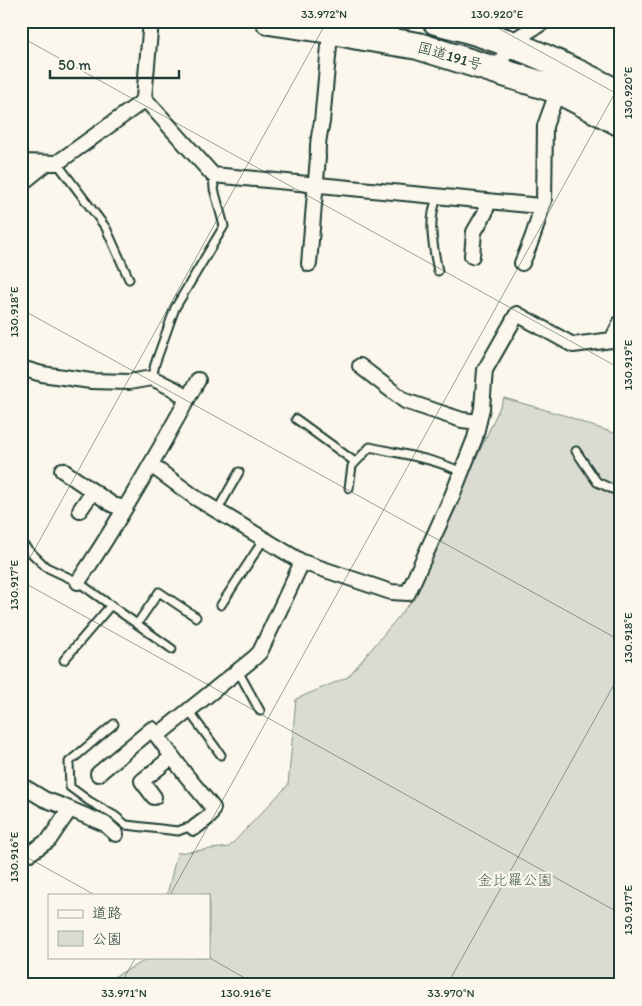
<svg xmlns="http://www.w3.org/2000/svg" width="642" height="1006" font-family="Itim,'Klee One',sans-serif">
	<style>
		.green { fill: #dbdcd1; stroke: #7d8c82 }
		.lines { fill: none; stroke-linecap: round; stroke-linejoin: round }
		.lane-casing { stroke: #1f3d34; stroke-width: 11 }
		.street-casing { stroke: #1f3d34; stroke-width: 18 }
		.highway-casing { stroke: #1f3d34; stroke-width: 30 }
		.lane { stroke: #fbf7ec; stroke-width: 7 }
		.street { stroke: #fbf7ec; stroke-width: 14 }
		.highway { stroke: #fbf7ec; stroke-width: 26 }
		.ticks { fill: none; stroke: #1f3d34; stroke-width: 1; stroke-opacity: 0.45 }
		.labels { text-anchor: middle; stroke-width: 4.5; stroke-linejoin: round; paint-order: stroke }
		.street-label { font-size: 15px; fill: #1f3d34; stroke: #fbf7ec }
		.park-label { font-size: 15px; fill: #455d53; stroke: #fbf7ec }
		.neatline { fill: none; stroke: #1f3d34; stroke-width: 2 }
		.ticks-label { font-size: 12px; text-anchor: middle; fill: #1f3d34 }
	</style>
	<rect width="100%" height="100%" fill="#fbf7ec"/>
	<filter id="ink" filterUnits="userSpaceOnUse"><feTurbulence type="fractalNoise" baseFrequency=".02" numOctaves="2"/><feDisplacementMap in="SourceGraphic" scale="10" xChannelSelector="R" yChannelSelector="G"/><feConvolveMatrix kernelMatrix="1 2 1 2 8 2 1 2 1" color-interpolation-filters="sRGB"/></filter>
	<g filter="url(#ink)">
		<path class="green" d="M 504,398 L 570,417 L 586,424 L 621,435 L 621,985 L 98,985 L 152,957 L 209,957 L 209,895 L 167,895 L 177,853 L 229,847 L 288,785 L 296,699 L 348,677 L 410,603 Z"/>
		<g class="lines">
			<defs>
				<path id="lane" d="M 57,163 L 106,228 L 129,279
					M 438,271 C 433,246 427,220 438,196
					M 152,378 L 155,364 L 175,308 L 224,226 L 214,189 L 213,175
					M 296,419 L 355,462
					M 576,451 L 597,482 L 621,493
					M 349,488 L 352,466 L 370,447 C 400,454 433,458 461,472
					M 217,511 L 239,472
					M 21,543 L 46,567 L 78,582 L 172,649
					M 221,605 L 264,539
					M 137,624 L 159,592 L 196,617
					M 64,660 L 111,605
					M 238,671 L 260,711
					M 188,710 L 221,755
					M 114,724 L 69,762 L 70,787 L 89,801 L 115,816 L 126,825 L 178,831 L 186,828 L 194,828"/>
				<path id="street" d="M 498,70 L 509,43 L 545,21
					M 144,98 L 213,175 L 540,206
					M 21,162 L 57,163 L 139,104 L 144,98 L 151,21
					M 21,184 L 47,163
					M 472,256 L 474,232 L 485,213 L 488,201
					M 522,263 C 528,249 534,235 538,220 C 540,213 540,207 544,201 L 545,126 L 558,90
					M 309,264 L 318,157 C 317,145 319,134 322,122 L 331,24
					M 360,366 L 405,401 L 462,420 L 479,422
					M 21,368 L 42,374 L 91,381 L 129,382 L 152,378 L 176,390 L 187,400
					M 151,465 L 196,498 L 302,562 L 391,592 L 408,593 L 452,496 L 475,438 L 482,408 L 485,370 L 517,314 L 573,345 L 612,340 L 621,322
					M 62,470 L 113,505 L 125,508
					M 80,510 L 93,491
					M 78,582 C 122,517 160,449 198,380
					M 158,737 L 163,731 L 254,658 L 260,652 L 302,562
					M 98,774 L 152,729 L 185,774 L 213,808 L 210,816 L 194,828
					M 21,785 L 44,799 L 60,805 L 105,824 L 116,834
					M 154,797 L 142,781 L 172,757
					M 30,853 L 49,840 L 70,809"/>
				<path id="highway" d="M 269,21 L 330,30 L 358,36 L 418,46 L 558,90 L 621,123
					M 436,21 C 502,36 562,64 621,95"/>
			</defs>
			<use href="#lane" class="lane-casing"/>
			<use href="#street" class="street-casing"/>
			<use href="#highway" class="highway-casing"/>
			<use href="#lane" class="lane"/>
			<use href="#street" class="street"/>
			<use href="#highway" class="highway"/>
		</g>
	</g>
	<path class="ticks" d="M 485,21 L 621,96M 21,37 L 621,369M 21,309 L 621,641M 21,574 L 327,21M 21,581 L 621,914M 21,854 L 95,895M 170,895 L 621,82M 208,957 L 257,985M 120,985 L 136,957M 447,985 L 621,672"/>
	<g class="labels">
		<g class="street-label">
			<text transform="translate(450 56) rotate(16)" y="5">国道191号</text>
		</g>
		<g class="park-label">
			<text x="515" y="885">金比羅公園</text>
		</g>
	</g>
	<rect width="642" height="1006" fill="none" stroke="#fbf7ec" stroke-width="55"/>
	<rect x="48" y="894" width="162" height="65" fill="#fbf7ec" stroke="#a3ada2"/>
	<rect x="58" y="910" width="25" height="8" fill="#fbf7ec" stroke="#a3ada2"/>
	<text x="92" y="918" font-size="15" fill="#1f3d34">道路</text>
	<rect x="58" y="931" width="25" height="15" fill="#dbdcd1" stroke="#a3ada2"/>
	<text x="92" y="944" font-size="15" fill="#1f3d34">公園</text>
	<path d="M50 70v8h129v-8" fill="none" stroke="#1f3d34" stroke-width="2.5"/>
	<text x="58" y="70" font-size="15" fill="#1f3d34" stroke="#fbf7ec" stroke-width="4" paint-order="stroke">50 m</text>
	<rect x="28" y="28" width="586" height="950" class="neatline"/>
	<g class="ticks-label">
		<text x="324" y="18">33.972°N</text>
		<text x="497" y="18">130.920°E</text>
		<text transform="translate(628 93) rotate(-90)" y="4">130.920°E</text>
		<text transform="translate(14 312) rotate(-90)" y="4">130.918°E</text>
		<text transform="translate(628 365) rotate(-90)" y="4">130.919°E</text>
		<text transform="translate(14 585) rotate(-90)" y="4">130.917°E</text>
		<text transform="translate(628 638) rotate(-90)" y="4">130.918°E</text>
		<text transform="translate(14 857) rotate(-90)" y="4">130.916°E</text>
		<text transform="translate(628 910) rotate(-90)" y="4">130.917°E</text>
		<text x="124" y="997">33.971°N</text>
		<text x="246" y="997">130.916°E</text>
		<text x="451" y="997">33.970°N</text>
	</g>
</svg>
